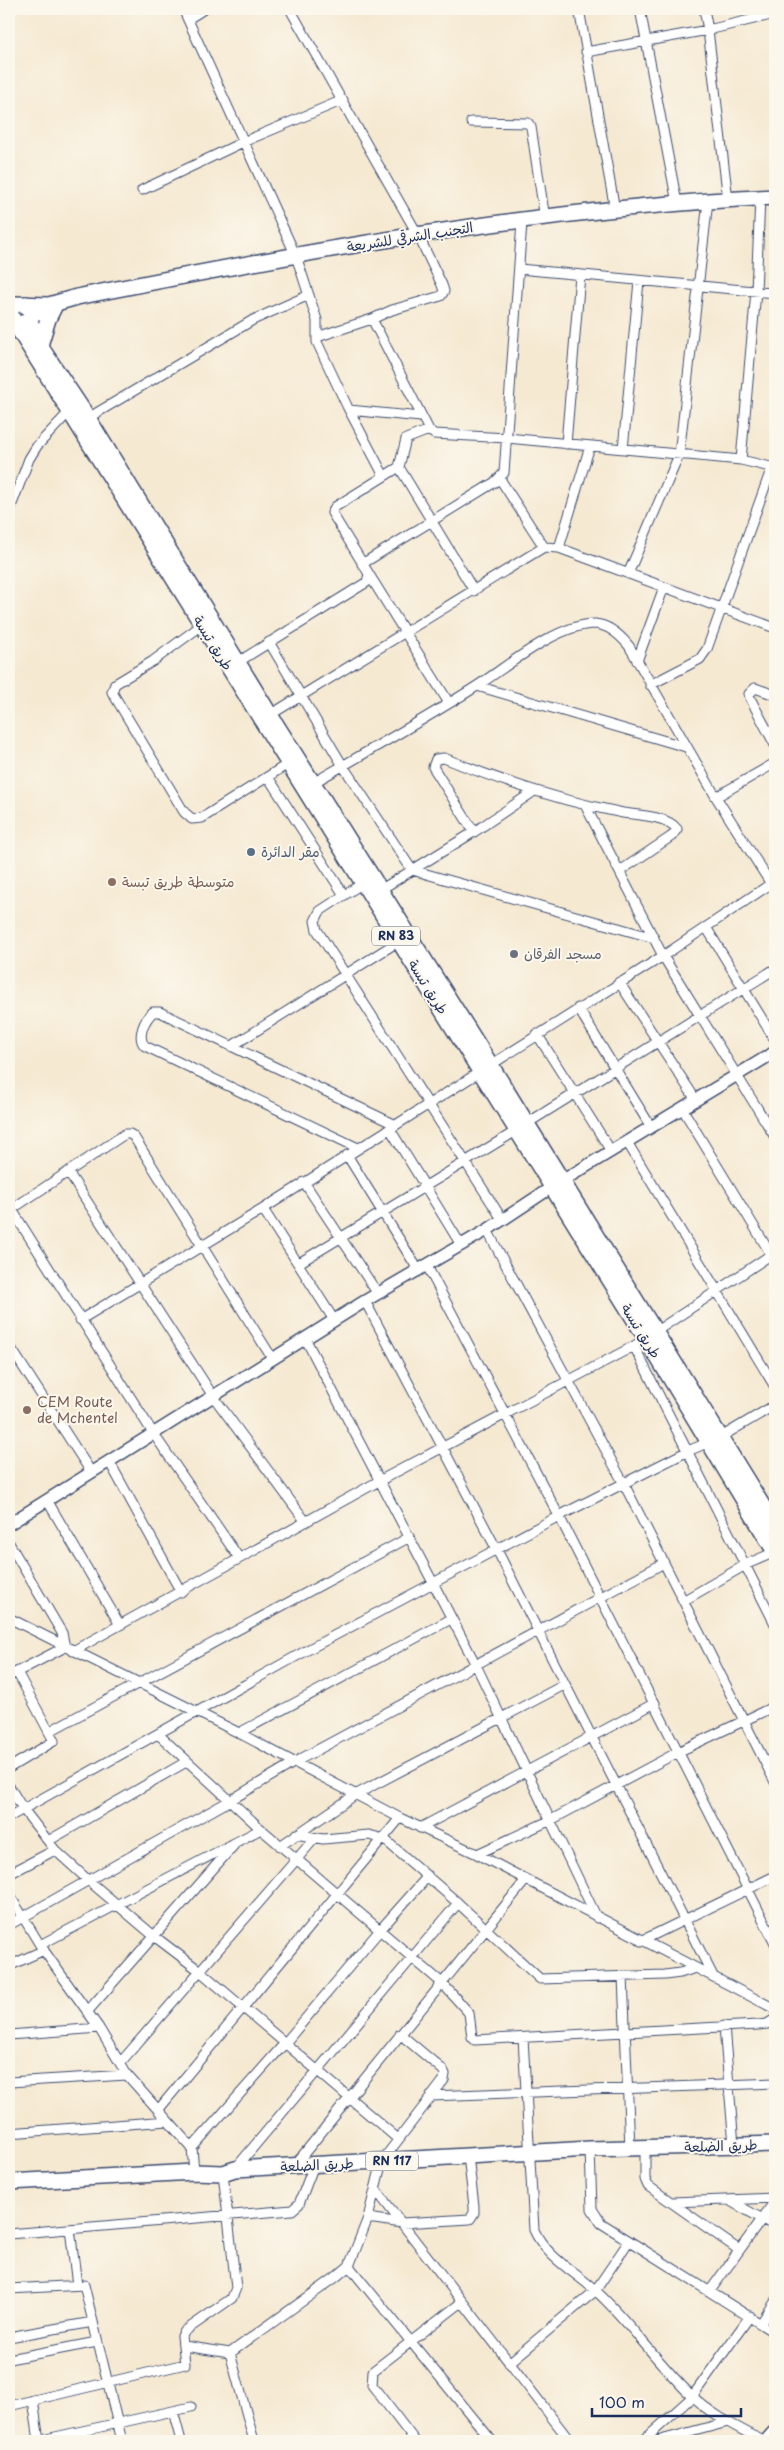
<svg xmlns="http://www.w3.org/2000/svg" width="784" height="2450" font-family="'Playpen Sans','Playpen Sans Arabic',sans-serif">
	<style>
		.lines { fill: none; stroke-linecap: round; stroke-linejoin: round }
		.minor-casing { stroke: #3c4b6f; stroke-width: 11 }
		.tertiary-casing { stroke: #3c4b6f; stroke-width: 14 }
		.primary-casing { stroke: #3c4b6f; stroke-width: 18 }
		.minor { stroke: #fff; stroke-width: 9 }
		.tertiary { stroke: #fff; stroke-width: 11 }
		.primary { stroke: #fff; stroke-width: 15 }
		.service-dot { fill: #5c6f8a; stroke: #fbf7ec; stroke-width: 2 }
		.education-dot { fill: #8d6e63; stroke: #fbf7ec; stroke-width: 2 }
		.worship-dot { fill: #6b7280; stroke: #fbf7ec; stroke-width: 2 }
		.labels { text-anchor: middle; stroke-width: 4; stroke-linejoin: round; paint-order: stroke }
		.shield { fill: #fbf7ec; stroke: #5e6b89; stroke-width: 1 }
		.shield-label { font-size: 12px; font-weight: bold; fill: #1b2f5e }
		.street-label { font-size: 14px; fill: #1b2f5e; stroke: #fbf7ec }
		.service-label { font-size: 14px; fill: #4e5e75; stroke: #fbf7ec; text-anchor: start }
		.education-label { font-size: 14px; fill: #785e54; stroke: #fbf7ec; text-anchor: start }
		.worship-label { font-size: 14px; fill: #5b616d; stroke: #fbf7ec; text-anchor: start }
	</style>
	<rect width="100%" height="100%" fill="#fbf7ec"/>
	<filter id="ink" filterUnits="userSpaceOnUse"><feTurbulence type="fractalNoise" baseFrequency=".02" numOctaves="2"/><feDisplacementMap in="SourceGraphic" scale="10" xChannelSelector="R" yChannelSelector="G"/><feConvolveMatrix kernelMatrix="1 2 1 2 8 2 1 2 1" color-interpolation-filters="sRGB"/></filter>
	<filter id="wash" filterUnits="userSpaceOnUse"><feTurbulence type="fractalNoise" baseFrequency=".0096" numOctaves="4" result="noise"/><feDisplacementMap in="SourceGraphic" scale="20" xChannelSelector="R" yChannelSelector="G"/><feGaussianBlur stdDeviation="1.12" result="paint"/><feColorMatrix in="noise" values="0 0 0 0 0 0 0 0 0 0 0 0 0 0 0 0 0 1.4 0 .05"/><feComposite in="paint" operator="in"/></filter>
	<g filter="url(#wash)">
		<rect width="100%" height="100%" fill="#f5e9d2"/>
	</g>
	<g filter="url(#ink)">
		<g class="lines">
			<defs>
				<path id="minor" d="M 183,9 L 296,256 L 317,320 L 317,342 L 347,406 L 349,410 L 421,417
					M 290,9 L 418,235 L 442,285 L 444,291 L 441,296 L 392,310 L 372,319 L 429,430 L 434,434 L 507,438 L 741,460 L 775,468
					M 579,9 L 615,210
					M 640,9 L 677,203
					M 188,19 L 204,9
					M 586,52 L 708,30 L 704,9
					M 471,122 L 528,123 L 531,127 L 545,219
					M 142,190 L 243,142 L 343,100
					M 728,200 L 708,30 L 775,14
					M 519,269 L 775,293
					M 317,337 L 372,319
					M 349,410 L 384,476
					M 88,418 L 253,320 L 309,295
					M 429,430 L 406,439 L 399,467 L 474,591
					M 566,444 L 580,275
					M 623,449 L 639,281
					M 741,460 L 756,291 L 760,198
					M 500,479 L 544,547
					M 9,512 L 29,459 L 37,446 L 70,411
					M 559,548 L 590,446
					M 362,564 L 495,482 L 504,473 L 522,222
					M 628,574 L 679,455 L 708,201
					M 370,576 L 449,703
					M 202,625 L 153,661 L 115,684 L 112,692 L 184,812 L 192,819 L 202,818 L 291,762
					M 269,642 L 343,766 L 412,870 L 654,938
					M 637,661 L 664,587
					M 238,662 L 367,582 L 369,574 L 332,513 L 335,507 L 399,467
					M 650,685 L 700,659 L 707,649 L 772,467
					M 477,686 L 686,747
					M 775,695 L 755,688 L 749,694 L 750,698 L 775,745
					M 270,715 L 544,547 L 559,548 L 775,628
					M 268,777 L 344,895
					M 313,783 C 368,751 424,720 477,686 C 508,666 557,624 595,624 C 609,625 620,635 629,646 L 716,797 L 771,884
					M 716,797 L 775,763
					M 585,805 L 663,956 L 775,1137
					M 474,832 L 433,767 L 436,759 L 444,758 C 503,782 561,801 623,813 C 638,815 667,816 677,829 L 672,836 L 620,871
					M 363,883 L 320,911 L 315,921 L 317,930 L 502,1219
					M 380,890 L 474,832 L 533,792
					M 706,927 L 775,1040
					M 619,982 L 696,1100
					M 578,1008 L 651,1127
					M 537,1034 L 611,1151
					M 232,1046 L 399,941
					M 682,1108 L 775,1261
					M 526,1124 L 775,969
					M 390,1129 L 461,1245
					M 627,1142 L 775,1387
					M 358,1148 L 145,1046 C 136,1037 145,1019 153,1012 L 160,1012 L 396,1125
					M 347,1155 L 419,1271
					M 68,1172 L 213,1396 L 306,1522
					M 304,1182 L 378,1294
					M 9,1205 L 153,1433 L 239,1558
					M 9,1211 L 125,1134 L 130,1134 L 134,1137 L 272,1358
					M 487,1230 L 624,1484 L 775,1782
					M 299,1263 L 516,1131
					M 427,1266 L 559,1516 L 775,1943
					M 365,1301 L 497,1550 L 713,1976
					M 80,1320 L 263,1209
					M 334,1320 L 263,1209 L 663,956 L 775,881
					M 305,1338 L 475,1663 L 597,1918
					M 9,1345 L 91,1472
					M 634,1346 L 775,1624
					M 109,1461 L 181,1592
					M 47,1500 L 120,1625
					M 9,1543 L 62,1633 L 65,1647 L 9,1676
					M 683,1601 L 747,1564 L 775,1552
					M 9,1618 L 239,1733 L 400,1818 L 477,1854 L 775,2009
					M 73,1651 L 379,1481 L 634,1346 L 775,1252
					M 50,1731 L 408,1538
					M 239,1733 L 451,1619
					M 158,1734 L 261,1829 L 442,1983 L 469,2013 L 472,2037 L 475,2040 L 758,2025 L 767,2024 L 775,2019
					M 9,1768 L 54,1741 L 17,1672
					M 9,1786 L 23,1809 L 55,1850 L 88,1880 L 154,1936 L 200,1971 L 398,2139
					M 9,1817 L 311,1648 L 559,1516 L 688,1451 L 721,1437 L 775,1405
					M 420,1828 L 655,1703
					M 296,1834 L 323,1839 L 369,1835 L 384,1839 L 458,1903 L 540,1979 L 665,1975 L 680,1973 L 696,1968
					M 48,1841 L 186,1762
					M 280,1846 L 355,1795 L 564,1685
					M 477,1854 L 551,1820 L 680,1751 L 775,1706
					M 9,1874 L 55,1850
					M 9,1894 L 40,1945 L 99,2028 L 127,2075 L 192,2148 L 194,2172
					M 9,1925 L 231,1800 L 295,1762 L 664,1563
					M 641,1941 L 775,1876
					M 40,1945 L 261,1829
					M 9,1966 L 44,1950
					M 623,1976 L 630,2149
					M 87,2012 L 234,1845
					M 724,2026 L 734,2145
					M 9,2035 L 99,2028
					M 523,2038 L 534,2230 C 546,2257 575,2272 596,2291 C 631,2323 657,2363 692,2396 C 711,2415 739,2428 763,2441
					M 120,2063 L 315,1838
					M 9,2082 L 127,2075
					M 431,2096 L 775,2083
					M 159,2109 L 400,1818
					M 9,2133 L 168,2121
					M 192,2148 L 285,2043 L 380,1930 L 428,1876
					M 645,2148 L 645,2179 L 648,2186 L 739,2250
					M 590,2149 L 592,2209 L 601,2223 L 775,2333
					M 294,2166 L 525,1881
					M 235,2169 L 458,1903
					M 376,2190 L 570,2441
					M 672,2202 L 775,2198
					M 732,2202 L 775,2226
					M 368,2218 L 402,2223 L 470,2219 L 474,2213 L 474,2206 L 468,2156
					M 70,2229 L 77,2285
					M 9,2234 L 292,2210 L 299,2204 L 314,2165
					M 349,2266 L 492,2441
					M 9,2289 L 84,2285 L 122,2441
					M 710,2291 L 775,2201
					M 761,2323 L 775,2302
					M 9,2337 L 93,2322
					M 184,2346 L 230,2353
					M 9,2359 L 97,2342
					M 509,2363 L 595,2291 L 629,2241
					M 33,2400 L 39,2441
					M 9,2406 L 185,2364 L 182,2336 L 185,2331 L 232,2298 L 236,2288 L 223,2173
					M 173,2411 L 181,2441
					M 37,2441 L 191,2407
					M 254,2441 L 230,2353 L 336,2277 L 349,2266 L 368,2218 L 382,2161 L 444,2080 L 445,2074 L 443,2070 L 400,2034
					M 415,2441 L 372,2385 L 373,2371 L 462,2302
					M 643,2441 L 692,2397 L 750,2316
					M 657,2441 L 728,2422"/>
				<path id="tertiary" d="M 9,1524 L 365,1301 L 487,1230 L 552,1187 L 775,1052"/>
				<path id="primary" d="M 26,304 L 31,313 L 29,319 L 22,324 L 14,322 L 10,312 L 15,304 L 48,305
					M 30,316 L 49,305 L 77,297 C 307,251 540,208 775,197
					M 29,319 L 42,349 L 88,418 L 270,715 L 490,1064 L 775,1526
					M 14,322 L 646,1338 L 775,1552
					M 40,345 L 48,319 L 56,303
					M 9,2182 L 194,2172 L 223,2173 L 235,2169 L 590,2149 L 775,2144
					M 768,2441 L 775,2433"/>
			</defs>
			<use href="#minor" class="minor-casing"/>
			<use href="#tertiary" class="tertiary-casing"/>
			<use href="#primary" class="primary-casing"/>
			<use href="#minor" class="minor"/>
			<use href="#tertiary" class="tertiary"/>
			<use href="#primary" class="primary"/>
		</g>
	</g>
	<circle class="service-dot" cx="251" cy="852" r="5"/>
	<g class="education-dot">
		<circle cx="112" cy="882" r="5"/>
		<circle cx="27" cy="1410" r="5"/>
	</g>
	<circle class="worship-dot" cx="514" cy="954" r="5"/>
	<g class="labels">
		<g class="shield">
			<rect x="372" y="926.5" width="48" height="19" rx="4"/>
			<rect x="366" y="2151.5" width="52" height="19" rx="4"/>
		</g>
		<g class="shield-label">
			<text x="396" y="940">RN 83</text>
			<text x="392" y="2165">RN 117</text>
		</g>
		<g class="street-label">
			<text transform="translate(410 237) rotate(-9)" y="5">التجنب الشرقي للشريعة</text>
			<text transform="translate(213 643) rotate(58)" y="5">طريق تبسة</text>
			<text transform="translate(428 987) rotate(58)" y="5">طريق تبسة</text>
			<text transform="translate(641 1331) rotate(58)" y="5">طريق تبسة</text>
			<text transform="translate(721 2146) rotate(-2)" y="5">طريق الضلعة</text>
			<text transform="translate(317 2165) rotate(-3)" y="5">طريق الضلعة</text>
		</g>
		<g class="service-label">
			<text x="261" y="857">مقر الدائرة</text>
		</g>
		<g class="education-label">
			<text x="122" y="887">متوسطة طريق تبسة</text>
			<text x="37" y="1407">CEM Route<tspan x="37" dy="16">de Mchentel</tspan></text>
		</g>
		<g class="worship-label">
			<text x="524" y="959">مسجد الفرقان</text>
		</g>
	</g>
	<rect width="784" height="2450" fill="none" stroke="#fbf7ec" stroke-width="30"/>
	<path d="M592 2408v8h149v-8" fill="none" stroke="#1b2f5e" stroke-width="2.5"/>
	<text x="599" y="2408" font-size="15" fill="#1b2f5e" stroke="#fbf7ec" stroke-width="4" paint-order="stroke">100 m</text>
</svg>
